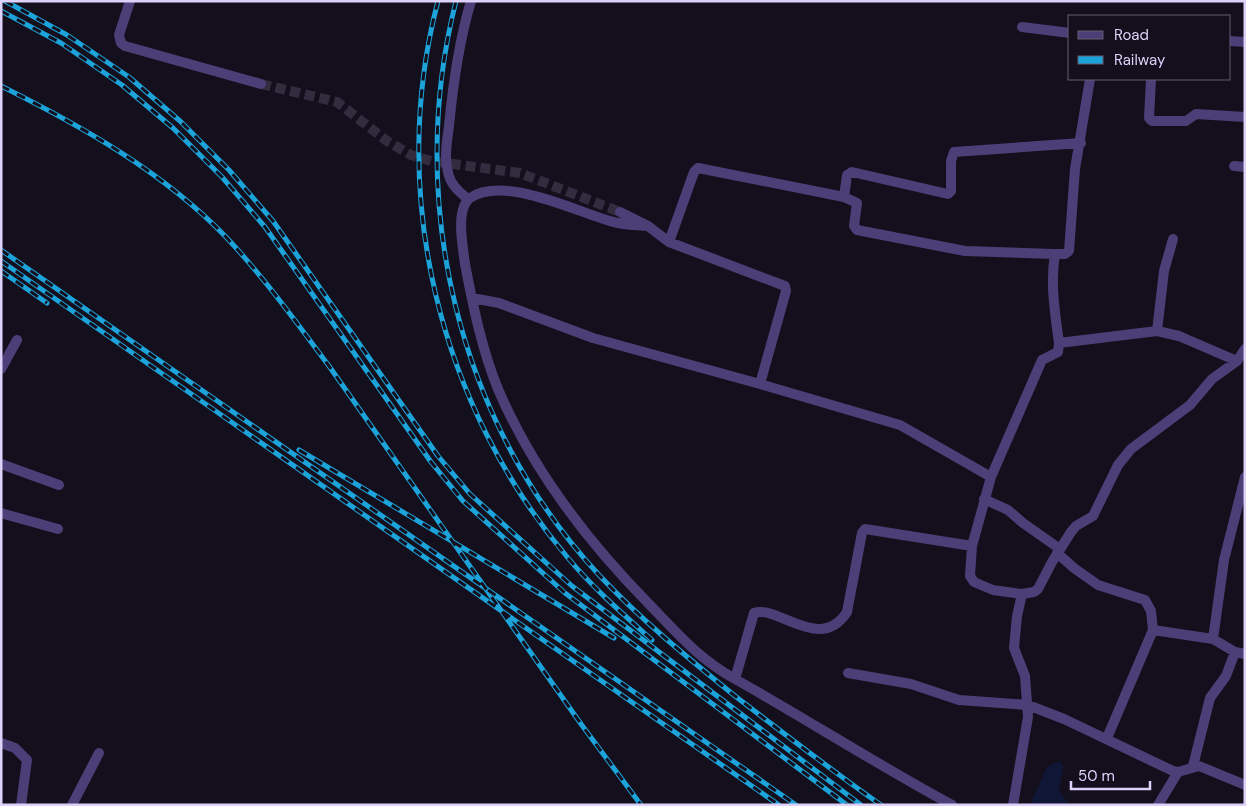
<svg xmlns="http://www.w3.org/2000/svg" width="1246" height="806" font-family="'DM Sans',sans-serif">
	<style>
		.water { fill: #0f1636 }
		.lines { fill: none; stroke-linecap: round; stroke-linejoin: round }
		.minor-tunnel { stroke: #322c3e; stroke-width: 10; stroke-dasharray: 10 5; stroke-linecap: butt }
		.minor { stroke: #4c3f77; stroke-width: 10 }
		.rail-casing { stroke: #1ca3da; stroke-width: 5 }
		.rail { stroke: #140f1d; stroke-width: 3; stroke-dasharray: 9; stroke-linecap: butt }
	</style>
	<rect width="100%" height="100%" fill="#140f1d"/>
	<path class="water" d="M 1060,761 L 1063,767 L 1059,789 L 1069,805 L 1030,805 L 1047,767 Z"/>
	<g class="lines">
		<path class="minor-tunnel" d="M 261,84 L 337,102 L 387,141 L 411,155 L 431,161 L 520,173 L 620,212"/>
		<path class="minor" d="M 130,1 L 119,35 L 121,43 L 125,46 L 261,84
			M 1022,27 L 1070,33
			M 1230,41 L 1245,42
			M 1151,79 L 1149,118 L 1152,121 L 1186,121 L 1196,114 L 1245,117
			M 1234,166 L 1245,167
			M 468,199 C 459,192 450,184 448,172 C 444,158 447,141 449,126 C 453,84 459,41 471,1
			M 620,212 L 648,226 L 669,242 L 785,286 L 786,291 L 760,384 L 900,425 L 991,477
			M 648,226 C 635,225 621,225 610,221 C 575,211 503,175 470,198 C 455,209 463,248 465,264 C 473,306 482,350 498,389 C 533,471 587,541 649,604 C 678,634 699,659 735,679
			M 669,242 L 694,172 L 698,168 L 844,197
			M 1055,254 L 965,251 L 857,230 L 854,226 L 857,203 L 844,197 L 847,175 L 852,172 L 948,194 L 951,191 L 951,161 L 954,152 L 1081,143
			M 472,298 L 499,303 L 593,338 L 760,384
			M 1157,331 L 1164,271 L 1173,239
			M 1059,343 C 1055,313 1050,284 1055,254 L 1065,254 L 1069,251 L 1075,169 L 1090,79
			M 1,369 L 17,340
			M 1,464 L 59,485
			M 984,499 L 1008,510 L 1023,523 L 1060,549
			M 1,513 L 58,529
			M 1057,553 L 1074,568 L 1098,585 L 1145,600 L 1151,611 L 1153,630
			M 1022,594 L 993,590 L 974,582 L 970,576 L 972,546 L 991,477 L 1042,360 L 1058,352 L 1059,343 L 1157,331 L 1179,336 L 1237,361
			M 1213,639 L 1224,560 L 1245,477
			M 848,673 L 911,684 L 959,700 L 1028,705 L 1064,719 L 1173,771 L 1178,772 L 1199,766 L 1245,785
			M 1107,738 L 1153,630 L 1213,639 L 1235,652 L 1245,654
			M 1,743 L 15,748 L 27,760 L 21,805
			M 1193,766 L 1210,698 L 1226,676 L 1235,652
			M 72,805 L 99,753
			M 952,805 C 878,765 808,720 735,679 L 754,613 C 777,604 820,654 847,612 L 862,533 L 865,529 L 972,546
			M 1013,805 L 1028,717 L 1025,676 L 1014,648 L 1017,616 L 1022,594 L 1034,592 L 1038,589 L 1052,562 L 1071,532 L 1076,526 L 1093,516 L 1118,465 L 1131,449 L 1190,405 L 1212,379 L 1237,361 L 1245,349
			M 1158,805 L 1178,772"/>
		<defs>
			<path id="rail" d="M 5,1 L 67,35 L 129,77 L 180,121 L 229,170 L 273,221 L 438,456 L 470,494 L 572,586 L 861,805
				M 438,1 C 387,194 440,407 568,558 C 593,588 623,614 652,640
				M 456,1 C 405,201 458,423 599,575 C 640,619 688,658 735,696 C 783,733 831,770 881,805
				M 1,11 L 61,43 L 122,85 L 173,128 L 222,177 L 265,227 L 431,462 L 463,501 L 565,593 L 847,805
				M 1,86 C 81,126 162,171 225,236 C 263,276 296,322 329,366 L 581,724 L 641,805
				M 1,250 L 796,805
				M 1,261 L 779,805
				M 1,271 L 47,303
				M 299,450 L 614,638"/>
		</defs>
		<use href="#rail" class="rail-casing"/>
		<use href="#rail" class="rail"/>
	</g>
	<rect width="1246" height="806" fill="none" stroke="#ddd1f9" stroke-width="5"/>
	<rect x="1068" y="15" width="162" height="65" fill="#140f1d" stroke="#645d75"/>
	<rect x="1078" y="31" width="25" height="8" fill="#4c3f77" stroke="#645d75"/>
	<text x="1114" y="40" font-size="15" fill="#ddd1f9">Road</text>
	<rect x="1078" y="56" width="25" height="8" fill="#1ca3da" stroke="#645d75"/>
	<text x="1114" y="65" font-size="15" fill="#ddd1f9">Railway</text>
	<path d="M1071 781v8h79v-8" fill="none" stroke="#ddd1f9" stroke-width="2.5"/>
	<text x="1078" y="781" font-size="15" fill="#ddd1f9" stroke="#140f1d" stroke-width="4" paint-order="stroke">50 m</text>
</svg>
